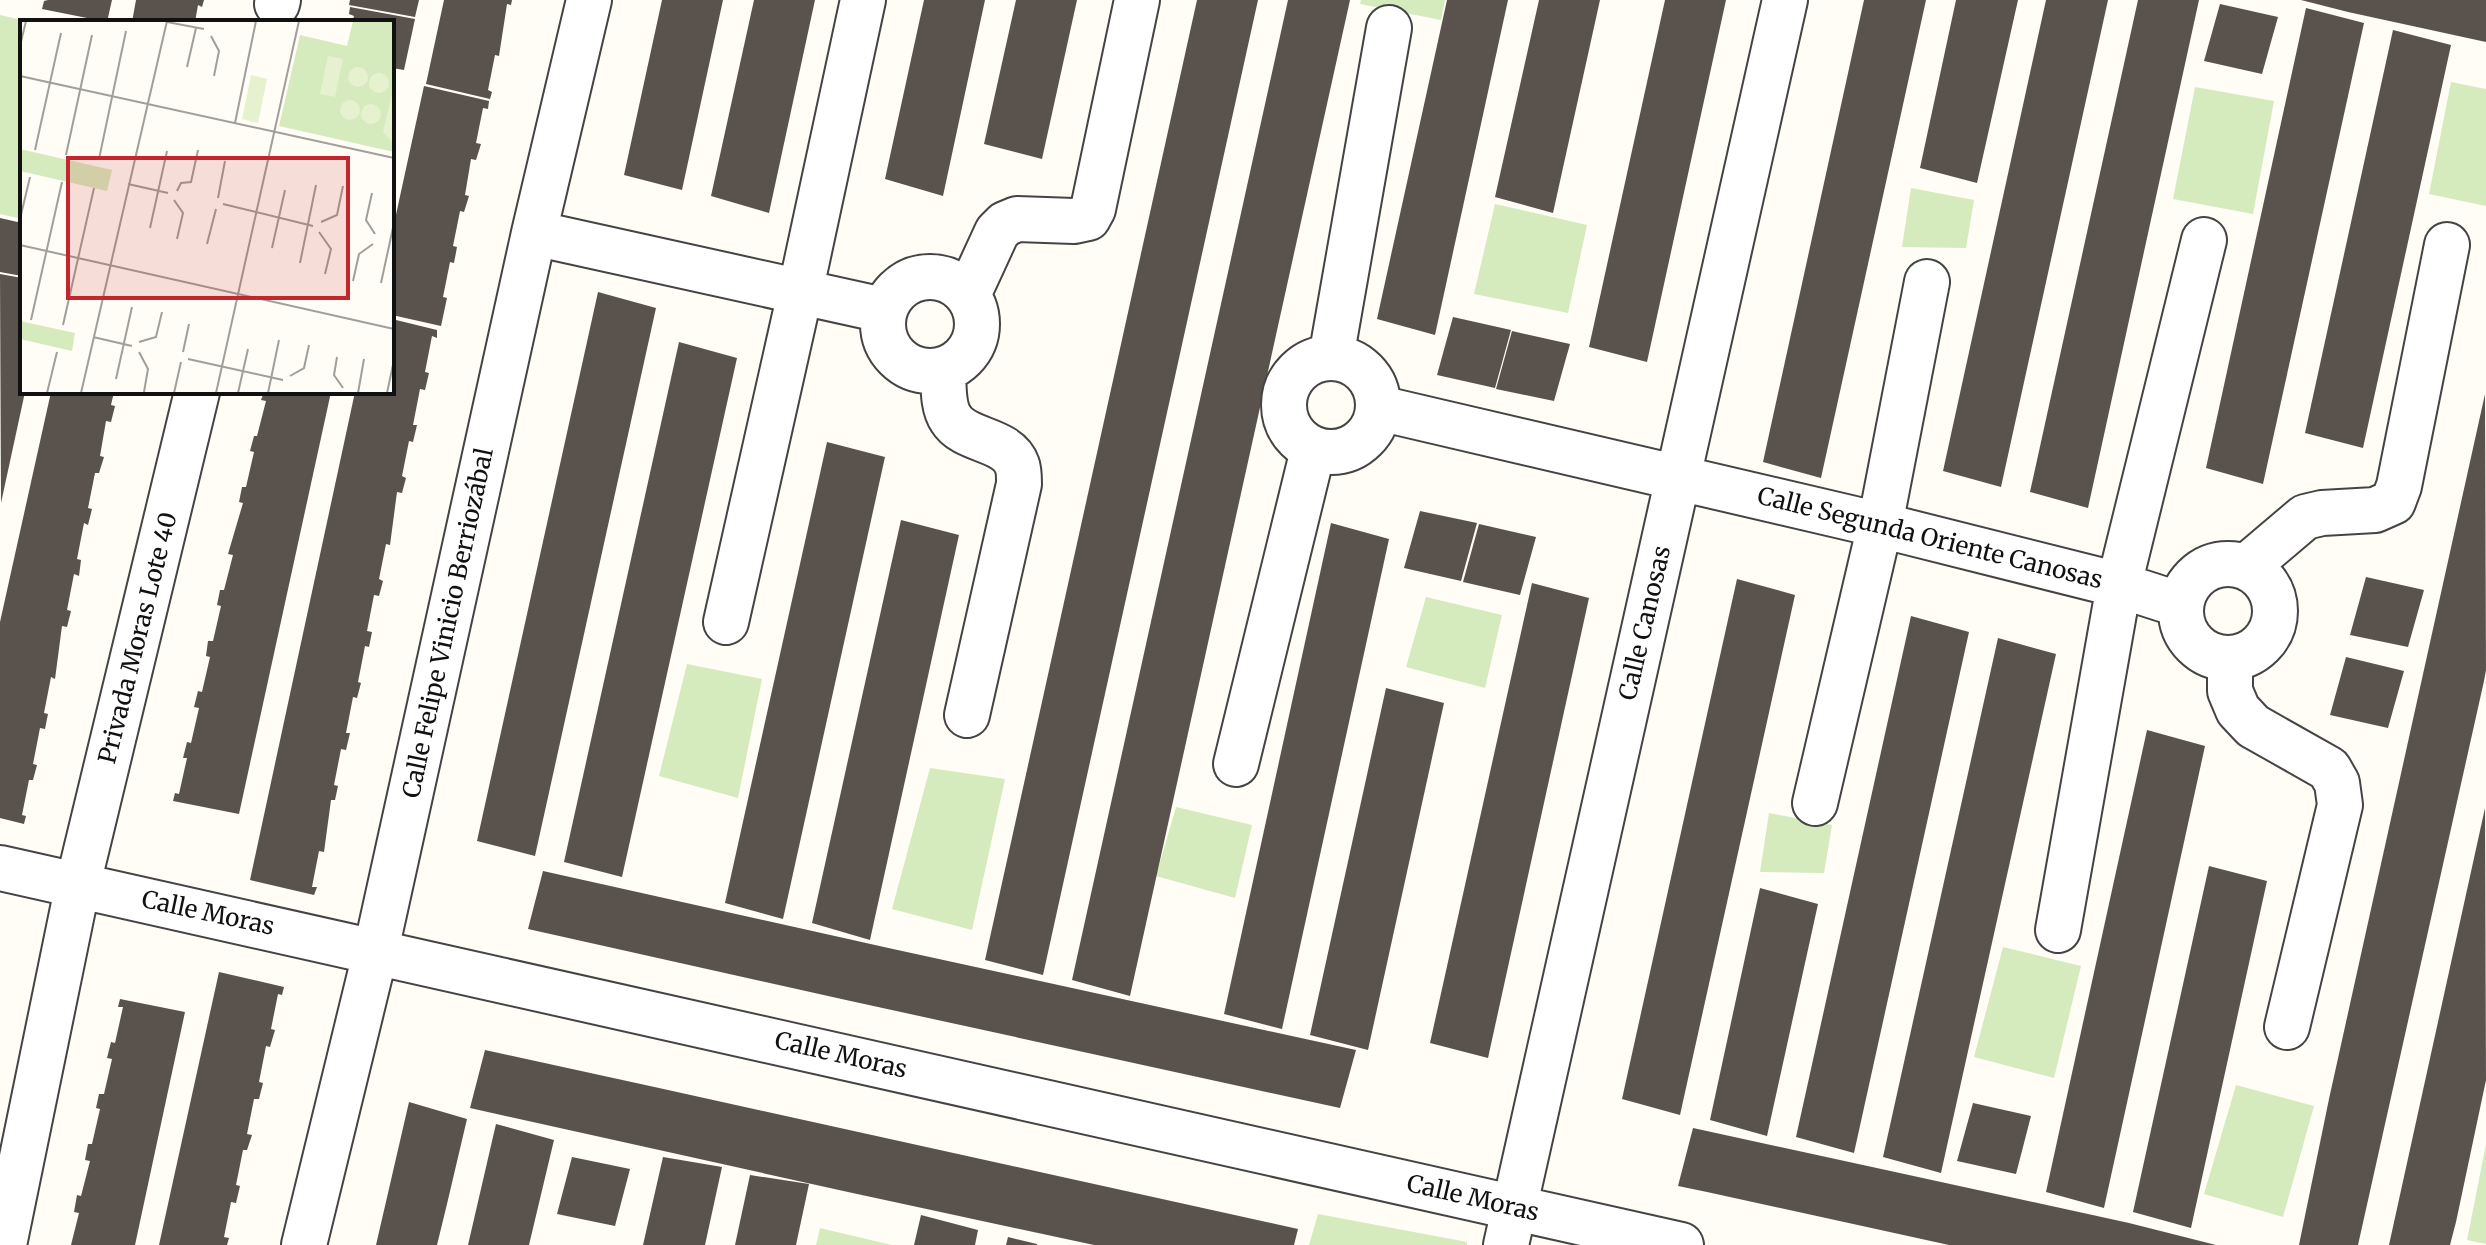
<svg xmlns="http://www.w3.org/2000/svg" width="2486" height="1245" font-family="Merriweather,serif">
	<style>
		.green { fill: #d5ebbd }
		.building { fill: #5a524d }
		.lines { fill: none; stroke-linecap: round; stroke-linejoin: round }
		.minor-casing { stroke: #444; stroke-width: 48 }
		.minor { stroke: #fff; stroke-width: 44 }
		.labels { text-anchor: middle; stroke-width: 8; stroke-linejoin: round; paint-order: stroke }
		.street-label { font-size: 24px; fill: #111; stroke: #fff }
		.inset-road { fill: none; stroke: #a09f9a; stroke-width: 2 }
		.view { fill: #c4262e; fill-opacity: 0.15; stroke: #c4262e; stroke-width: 4 }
		.inset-edge { fill: none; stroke: #111; stroke-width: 4 }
	</style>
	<rect width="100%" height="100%" fill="#fffdf5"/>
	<path class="green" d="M 1361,0 L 1445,0 L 1441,20 L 1360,4 Z
		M 0,15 L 31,22 L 22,22 L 22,219 L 0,214 Z
		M 2451,82 L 2486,89 L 2486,206 L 2429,194 Z
		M 2195,87 L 2274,101 L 2253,214 L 2173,199 Z
		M 1911,188 L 1974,200 L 1966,248 L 1902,247 Z
		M 1495,204 L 1587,225 L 1568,313 L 1474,294 Z
		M 1426,597 L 1502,615 L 1485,688 L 1406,667 Z
		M 687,664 L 762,679 L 738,798 L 659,776 Z
		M 930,768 L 1005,779 L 972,930 L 892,909 Z
		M 1176,807 L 1252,825 L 1235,898 L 1156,876 Z
		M 1769,813 L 1832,825 L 1824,873 L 1760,872 Z
		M 2003,947 L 2081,966 L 2054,1078 L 1974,1057 Z
		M 2236,1085 L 2314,1106 L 2283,1217 L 2204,1194 Z
		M 2486,1144 L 2486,1244 L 2467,1240 Z
		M 1318,1214 L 1467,1242 L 1467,1245 L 1309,1245 Z
		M 820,1228 L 892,1245 L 816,1245 Z"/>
	<path class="building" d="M 48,0 L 112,0 L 107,22 L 42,9 L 44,1 Z
		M 136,0 L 204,0 L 202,7 L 198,5 L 195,22 L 132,22 Z
		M 350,0 L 419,0 L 415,17 L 349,5 Z
		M 444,0 L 512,0 L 511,5 L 507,4 L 499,56 L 495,55 L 488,90 L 492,92 L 490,99 L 426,84 Z
		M 662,0 L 723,0 L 682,190 L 624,175 Z
		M 754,0 L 815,0 L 769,213 L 711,196 Z
		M 924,0 L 985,0 L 943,196 L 885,179 Z
		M 1016,0 L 1077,0 L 1042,159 L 984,144 Z
		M 1197,0 L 1258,0 L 1043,975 L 985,960 Z
		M 1288,0 L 1350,0 L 1130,996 L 1072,980 Z
		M 1447,0 L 1508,0 L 1435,335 L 1377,319 Z
		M 1539,0 L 1600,0 L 1553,213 L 1495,197 Z
		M 1665,0 L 1726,0 L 1647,362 L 1589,347 Z
		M 1864,0 L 1926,0 L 1821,478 L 1763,462 Z
		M 1956,0 L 2018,0 L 1977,183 L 1920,168 Z
		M 2046,0 L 2108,0 L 2001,487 L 1943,471 Z
		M 2138,0 L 2199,0 L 2088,508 L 2030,492 Z
		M 2301,0 L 2486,0 L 2486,42 L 2348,12 Z
		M 2220,4 L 2278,17 L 2262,74 L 2204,61 Z
		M 350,7 L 415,19 L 404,70 L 392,68 L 392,22 L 352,22 L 354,16 L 349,14 Z
		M 2306,8 L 2364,23 L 2263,484 L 2206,468 Z
		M 2393,30 L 2451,45 L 2363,448 L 2305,433 Z
		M 424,86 L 489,101 L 488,109 L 483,108 L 476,143 L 481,144 L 476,160 L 471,159 L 465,195 L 469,196 L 464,212 L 460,211 L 453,246 L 457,247 L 454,263 L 450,262 L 443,297 L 447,298 L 441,326 L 392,315 L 392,233 Z
		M 0,218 L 22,223 L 22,276 L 0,272 Z
		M 0,274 L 22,278 L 22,392 L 25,392 L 1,503 Z
		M 598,292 L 656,308 L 535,856 L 477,841 Z
		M 1453,317 L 1511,330 L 1495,388 L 1437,375 Z
		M 392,319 L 437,330 L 437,338 L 432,336 L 425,372 L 429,373 L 425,390 L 420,389 L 413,425 L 417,425 L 413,442 L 409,441 L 402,476 L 406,478 L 402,493 L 397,492 L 390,545 L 386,544 L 379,579 L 383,581 L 379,596 L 374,595 L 367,631 L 372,632 L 369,647 L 365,646 L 358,682 L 361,683 L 357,698 L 353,697 L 346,733 L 350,733 L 346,750 L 341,749 L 334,785 L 338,786 L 335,800 L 331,800 L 324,852 L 319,851 L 312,887 L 317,887 L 314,895 L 250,880 L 355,392 L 392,392 Z
		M 1512,331 L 1570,344 L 1554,401 L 1496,389 Z
		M 679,342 L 737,358 L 622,877 L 564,862 Z
		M 51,392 L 114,392 L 111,405 L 115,406 L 111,422 L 106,421 L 100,456 L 104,457 L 99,473 L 95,473 L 88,508 L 92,509 L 88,525 L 84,523 L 77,559 L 81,560 L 79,576 L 74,574 L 67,610 L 71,611 L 67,627 L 62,626 L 55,679 L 51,677 L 44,713 L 48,714 L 45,729 L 40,728 L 33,764 L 37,765 L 33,780 L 29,780 L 22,815 L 26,816 L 24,824 L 0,818 L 0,622 Z
		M 264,392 L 331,392 L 239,814 L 173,801 L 175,793 L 179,794 L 187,758 L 183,758 L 187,742 L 191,743 L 199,708 L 194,707 L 198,691 L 202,692 L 210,657 L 206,656 L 208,641 L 213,641 L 221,606 L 217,605 L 220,590 L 224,590 L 233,555 L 228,554 L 243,503 L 239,502 L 242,487 L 246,487 L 254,452 L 250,451 L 254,436 L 257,436 L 266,401 L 261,400 Z
		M 2485,394 L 2486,670 L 2484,681 L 2358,1245 L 2299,1245 L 2329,1099 Z
		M 827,442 L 885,457 L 783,919 L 725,903 Z
		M 1420,511 L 1477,523 L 1461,581 L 1404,568 Z
		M 901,520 L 959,535 L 870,940 L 812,923 Z
		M 1331,523 L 1389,539 L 1282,1029 L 1224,1014 Z
		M 1479,524 L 1536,537 L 1520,595 L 1463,582 Z
		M 2366,577 L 2424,590 L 2408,647 L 2350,635 Z
		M 1737,579 L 1795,595 L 1680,1115 L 1622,1099 Z
		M 1532,583 L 1589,598 L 1488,1058 L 1430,1043 Z
		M 1911,616 L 1969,632 L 1854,1153 L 1796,1137 Z
		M 1998,638 L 2056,654 L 1941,1173 L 1883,1157 Z
		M 2346,657 L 2404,671 L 2388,728 L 2330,715 Z
		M 1386,688 L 1444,703 L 1368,1050 L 1310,1035 Z
		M 2147,730 L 2205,746 L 2104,1208 L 2046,1192 Z
		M 2485,808 L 2486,1080 L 2456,1222 L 2450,1245 L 2389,1245 Z
		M 2209,866 L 2267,881 L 2191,1228 L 2133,1212 Z
		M 543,871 L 893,949 L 1356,1050 L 1340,1108 L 846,1000 L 528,929 Z
		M 1760,888 L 1818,904 L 1767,1136 L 1710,1120 Z
		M 219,972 L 284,987 L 282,995 L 278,994 L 271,1029 L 275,1030 L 270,1047 L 266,1046 L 259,1082 L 263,1083 L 259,1099 L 254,1099 L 247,1134 L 252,1135 L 247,1150 L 243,1150 L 236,1185 L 240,1186 L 236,1203 L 231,1202 L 224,1237 L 229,1238 L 227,1245 L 159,1245 Z
		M 120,999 L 185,1012 L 135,1245 L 71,1245 L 79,1213 L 74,1212 L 77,1195 L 81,1196 L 90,1161 L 85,1160 L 88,1144 L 92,1144 L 100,1109 L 96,1108 L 99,1094 L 104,1094 L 112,1059 L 107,1058 L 111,1042 L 115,1043 L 123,1007 L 118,1007 Z
		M 485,1050 L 659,1088 L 1298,1229 L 1294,1245 L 1094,1245 L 848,1192 L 470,1108 Z
		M 409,1102 L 467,1119 L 447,1204 L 437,1245 L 376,1245 Z
		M 1973,1103 L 2031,1116 L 2016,1174 L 1957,1161 Z
		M 496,1124 L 554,1140 L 529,1245 L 468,1245 Z
		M 1693,1128 L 2129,1223 L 2216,1245 L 1949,1245 L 1707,1192 L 1678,1186 Z
		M 572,1157 L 630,1169 L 615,1226 L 557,1214 Z
		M 663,1157 L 722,1167 L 705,1245 L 643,1245 Z
		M 750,1175 L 809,1184 L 796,1245 L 735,1245 Z
		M 921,1215 L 978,1230 L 975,1245 L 914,1245 Z
		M 1008,1237 L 1037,1244 L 1037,1245 L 1006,1245 Z"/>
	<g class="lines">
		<defs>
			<path id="minor" d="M 277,4 L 278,0
				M 534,233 L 883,310
				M883 324a47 47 0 1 1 94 0a47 47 0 1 1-94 0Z
				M 968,295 L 997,232 L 1005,224 L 1017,219 L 1074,221 L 1088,218 L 1093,209 L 1137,0
				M1284 405a47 47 0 1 1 94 0a47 47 0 1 1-94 0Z
				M 1331,358 L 1389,28
				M 943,369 C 944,385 942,406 951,419 C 965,442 1008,438 1017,465 C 1019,470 1019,478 1019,484 L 967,715
				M 1379,408 L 1880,525 L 2119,585 L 2181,605
				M2181 611a47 47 0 1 1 94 0a47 47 0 1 1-94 0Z
				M 2246,567 L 2305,517 L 2322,513 L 2375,510 L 2393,502 L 2399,486 L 2447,245
				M 726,622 L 800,293 L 863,0
				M 2230,659 L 2230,691 L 2238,710 L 2253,726 L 2329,769 L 2337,783 L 2340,805 L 2287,1027
				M 1236,764 L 1313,450
				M 1815,803 L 1880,525 L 1927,282
				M 0,868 L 1681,1245
				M 2058,930 L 2119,585 L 2204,240
				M 4,1245 L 78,884 L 197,392
				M 304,1245 L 376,950 L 534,233 L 589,0
				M 1506,1245 L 1785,0"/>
		</defs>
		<use href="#minor" class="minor-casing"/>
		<use href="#minor" class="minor"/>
	</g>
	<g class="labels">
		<g class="street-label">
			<text transform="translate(1930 538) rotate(14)" y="8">Calle Segunda Oriente Canosas</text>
			<text transform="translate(448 623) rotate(-78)" y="8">Calle Felipe Vinicio Berriozábal</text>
			<text transform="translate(1645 623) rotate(-77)" y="8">Calle Canosas</text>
			<text transform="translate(138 638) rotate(-76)" y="8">Privada Moras Lote 40</text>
			<text transform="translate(208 913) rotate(12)" y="8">Calle Moras</text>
			<text transform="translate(841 1055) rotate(13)" y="8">Calle Moras</text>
			<text transform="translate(1473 1198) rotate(13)" y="8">Calle Moras</text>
		</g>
	</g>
	<g transform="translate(20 20)">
		<rect width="374" height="374" fill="#fffdf5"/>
		<path d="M 333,1 L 374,1 L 374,132 L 259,106 L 280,15 L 327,26 ZM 0,129 L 92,150 L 87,171 L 0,151 ZM 0,301 L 55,313 L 52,331 L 0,319 Z" fill="#d5ebbd"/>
		<path d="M 308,36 L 323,39 L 315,77 L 300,74 ZM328 57a10 10 0 1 1 20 0a10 10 0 1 1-20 0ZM349 63a10 10 0 1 1 20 0a10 10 0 1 1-20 0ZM 231,55 L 247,59 L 238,103 L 222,99 ZM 374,65 L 374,124 L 363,112 ZM320 90a10 10 0 1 1 20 0a10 10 0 1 1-20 0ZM341 94a10 10 0 1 1 20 0a10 10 0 1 1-20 0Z" fill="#e6f2cf"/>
		<path class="inset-road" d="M 147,2 L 184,9M 191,16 L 199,31 L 194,56M 0,26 L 6,1M 167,47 L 176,8M 0,56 L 374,138M 215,103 L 236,1M 15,130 L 41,13M 46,135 L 72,15M 79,139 L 106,11M 108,164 L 148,173M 157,171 L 161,163 L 171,162 L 178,130M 352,173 L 346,200 L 355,214M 198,178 L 205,141M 154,180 L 163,193 L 157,219M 203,184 L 293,206M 0,199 L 10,157M 301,202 L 317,195 L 323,166M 130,208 L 147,131M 299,212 L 311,229 L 305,254M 187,224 L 196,189M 0,225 L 374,309M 252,228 L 265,170M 280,243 L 296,165M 333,261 L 339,234 L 353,224M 361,263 L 374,203M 11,300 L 42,162M 43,305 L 74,168M 73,317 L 112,326M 119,322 L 136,317 L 142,292M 119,332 L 128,349 L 124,372M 163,332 L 169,304M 317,337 L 314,355 L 323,368M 168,339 L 263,360M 270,356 L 284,348 L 289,325M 96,359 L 112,287M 27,373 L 37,332M 61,373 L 147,1M 154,373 L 161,342M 196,373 L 279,1M 218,373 L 228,329M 248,373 L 259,320M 338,373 L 344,339M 367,373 L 374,340"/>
		<path class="view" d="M 48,138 L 328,138 L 328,278 L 48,278 Z"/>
		<rect width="374" height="374" class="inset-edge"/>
	</g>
</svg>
